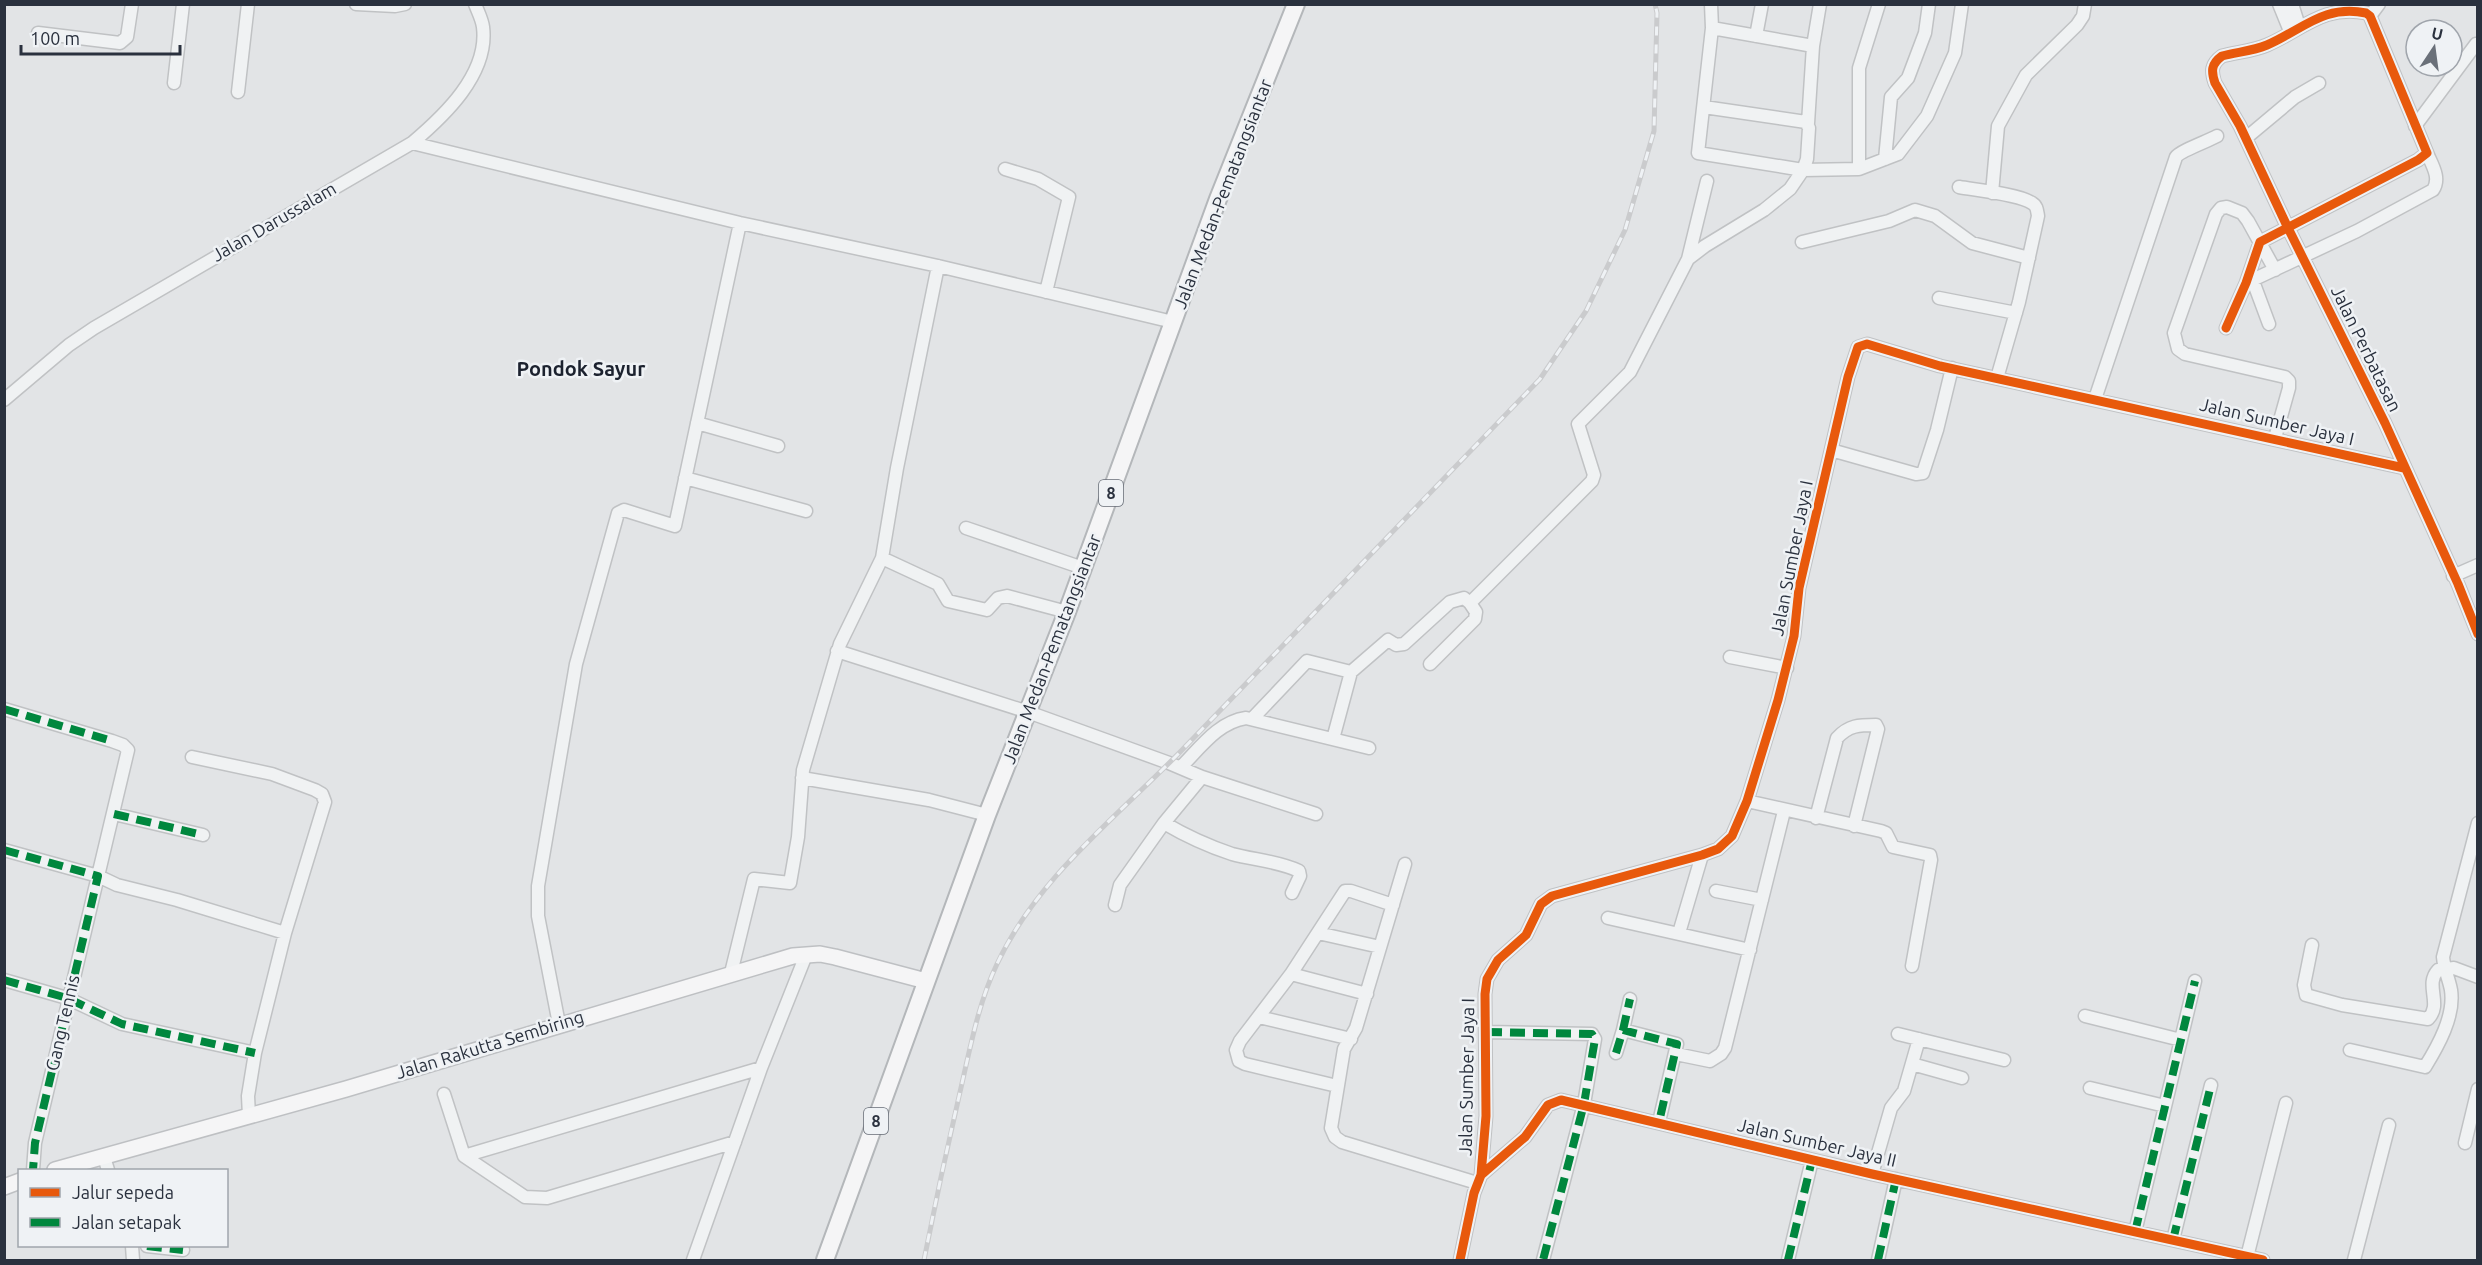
<svg xmlns="http://www.w3.org/2000/svg" width="2482" height="1265" font-family="Ubuntu,sans-serif">
	<style>
		.lines { fill: none; stroke-linecap: round; stroke-linejoin: round }
		.minor-casing { stroke: #c0c2c4; stroke-width: 15 }
		.major-casing { stroke: #bec0c3; stroke-width: 18 }
		.highway-casing { stroke: #b4b7ba; stroke-width: 20 }
		.minor { stroke: #f0f2f3; stroke-width: 12 }
		.major { stroke: #f5f5f6; stroke-width: 15 }
		.highway { stroke: #f5f5f6; stroke-width: 16 }
		.rail-casing { stroke: #cacbcd; stroke-width: 5 }
		.rail { stroke: #eff2f5; stroke-width: 3; stroke-dasharray: 9; stroke-linecap: butt }
		.quiet { stroke: #00873e; stroke-width: 8; stroke-dasharray: 15 8; stroke-linecap: butt }
		.cycleway-casing { stroke: #eff2f5; stroke-width: 13 }
		.cycleway { stroke: #e8590c; stroke-width: 9 }
		.labels { text-anchor: middle; stroke-width: 5; stroke-linejoin: round; paint-order: stroke }
		.shield { fill: #eff2f5; stroke: #656b75; stroke-width: 1.5 }
		.shield-label { font-size: 16px; font-weight: bold; fill: #2a313e }
		.street-label { font-size: 18px; fill: #2a313e; stroke: #eff2f5 }
		.neighbourhood-label { font-size: 20px; font-weight: bold; fill: #1c222f; stroke: #eff2f5 }
	</style>
	<rect width="100%" height="100%" fill="#e2e4e6"/>
	<g class="lines">
		<defs>
			<path id="minor" d="M 356,4 L 395,6 L 405,4
				M 1711,4 L 1712,28 L 1698,153 L 1803,170 L 1859,169 L 1898,154 L 1927,116 L 1955,53 L 1962,4
				M 2279,4 L 2290,31
				M 2292,4 L 2299,26
				M 2370,16 L 2379,4
				M 1712,28 L 1813,46
				M 38,33 L 120,43 L 127,37 L 132,4
				M 1756,36 L 1762,4
				M 174,83 L 183,4
				M 238,92 L 248,4
				M 1808,123 L 1813,46 L 1820,4
				M 2415,126 L 2476,44
				M 2246,138 L 2295,97 L 2319,83
				M 412,143 L 740,223 L 938,266 L 1173,322
				M 1885,159 L 1891,97 L 1908,78 L 1925,33 L 1929,4
				M 1005,169 L 1038,179 L 1069,197 L 1046,292
				M 1859,169 L 1859,68 L 1879,4
				M 1959,187 C 1976,190 2019,194 2032,203 C 2037,206 2037,210 2038,216 L 2019,302 L 1997,378
				M 1992,193 L 1998,126 L 2026,75 L 2077,25 L 2083,16 L 2085,4
				M 1802,242 L 1889,221 L 1915,210 L 1935,216 L 1972,243 L 2029,258
				M 1688,259 L 1707,181
				M 2253,281 L 2269,324
				M 2246,283 L 2357,231 L 2433,190 C 2441,178 2432,165 2427,153
				M 1939,298 L 2016,313
				M 2226,328 L 2246,283 L 2260,242 L 2418,160 L 2427,153 L 2370,16 L 2366,13 C 2324,4 2302,30 2267,45 C 2253,51 2237,52 2222,56 C 2211,64 2211,71 2215,83 L 2240,126 L 2287,226 L 2290,232 L 2385,423 L 2458,584 L 2478,634
				M 2095,399 L 2176,157 C 2180,151 2208,141 2217,136
				M 4,400 L 69,345 L 94,328 L 412,143 C 444,116 489,74 483,27 C 482,19 478,12 475,4
				M 697,423 L 778,446
				M 2275,438 L 2289,388 L 2289,381 L 2285,377 L 2185,354 L 2178,349 L 2174,333 L 2216,214 L 2221,208 L 2227,207 L 2242,213 L 2248,221 L 2275,270
				M 1831,450 L 1916,474 L 1923,473 L 1937,430 L 1952,368
				M 685,478 L 806,511
				M 966,528 L 1083,568
				M 882,558 L 938,584 L 948,601 L 987,610 L 998,598 L 1007,596 L 1067,612
				M 2453,576 L 2478,565
				M 837,651 L 1028,712 L 1169,763 L 1202,777 L 1316,814
				M 1730,657 L 1787,668
				M 1430,664 L 1475,619 L 1476,612 L 1470,603
				M 1351,672 L 1388,640 L 1396,645 L 1404,644 L 1450,602 L 1464,598 L 1470,603 L 1592,481 L 1594,475 L 1578,424 L 1630,372 L 1688,259 L 1705,246 L 1764,210 L 1790,189 L 1803,170 L 1807,159 L 1809,128 L 1806,122 L 1704,107
				M 4,709 L 112,741 L 123,745 L 128,750 L 98,876 L 117,885 L 177,900 L 285,933
				M 1252,719 L 1307,661 L 1351,672 L 1333,739
				M 192,757 L 272,774 L 315,790 L 322,794 L 325,802 L 285,933 L 255,1053 L 248,1096 L 249,1116
				M 1181,767 C 1200,748 1218,722 1246,718 L 1369,748
				M 1202,777 L 1164,823 C 1186,836 1208,846 1232,854 C 1254,860 1278,861 1299,871 L 1300,876 L 1292,893
				M 802,778 L 929,800 L 987,815
				M 1747,801 L 1881,831 L 1886,833 L 1893,847 L 1930,855 L 1931,860 L 1912,966
				M 114,814 L 203,835
				M 1816,818 L 1837,738 C 1849,725 1859,725 1876,725 L 1878,729 L 1854,826
				M 4,850 L 98,876 L 35,1143 L 33,1170
				M 1405,864 L 1356,1028 L 1344,1049 L 1331,1128 L 1335,1137 L 1342,1142 L 1477,1183
				M 1716,891 L 1762,900
				M 1115,905 L 1120,885 L 1164,823
				M 1608,918 L 1750,950
				M 1318,933 L 1380,947
				M 1679,933 L 1702,855
				M 2312,945 L 2304,985 L 2306,995 L 2342,1005 L 2428,1019 C 2443,1004 2424,985 2438,970 L 2454,968 L 2478,977
				M 731,973 L 754,879 L 790,883 L 798,837 L 803,770 L 840,644 L 882,558 L 897,468 L 938,266
				M 1291,974 L 1367,994
				M 4,980 L 67,998 L 122,1024 L 255,1053
				M 2085,1016 L 2181,1040
				M 1259,1017 L 1351,1039
				M 559,1024 L 538,916 L 538,886 L 576,664 L 618,513 L 624,510 L 675,526 L 740,223
				M 1623,1030 L 1630,999
				M 1487,1032 L 1592,1034 L 1595,1039 L 1584,1104 L 1543,1260
				M 1898,1034 L 2004,1060
				M 2350,1050 L 2425,1067 C 2438,1046 2455,1016 2451,990 C 2449,979 2444,969 2443,957 L 2478,823
				M 1616,1053 L 1623,1030 L 1677,1044 L 1659,1122
				M 1676,1054 L 1710,1061 L 1721,1054 L 1725,1048 L 1784,811
				M 1912,1064 L 1962,1078
				M 1337,1086 L 1245,1064 L 1239,1061 L 1236,1050 L 1240,1041 L 1291,974 L 1345,891 L 1351,891 L 1393,905
				M 2090,1088 L 2165,1106
				M 444,1094 L 464,1156
				M 735,1142 L 547,1198 L 525,1197 L 464,1156 L 761,1068
				M 2465,1143 L 2478,1089
				M 104,1157 L 108,1170
				M 1872,1174 L 1891,1108 L 1904,1091 L 1919,1039
				M 1481,1175 L 1486,1116 L 1485,994 L 1487,979 L 1498,960 L 1526,935 L 1541,904 L 1552,896 L 1702,855 L 1718,849 L 1732,836 L 1747,801 L 1778,700 L 1794,636 L 1799,588 L 1848,377 L 1858,347 L 1867,344 L 1940,366 L 2404,468
				M 2135,1232 L 2195,981
				M 2173,1240 L 2211,1085
				M 132,1246 L 133,1260
				M 147,1246 L 183,1250
				M 2247,1257 L 2286,1103
				M 693,1260 L 761,1068 L 806,955
				M 1460,1260 L 1474,1193 L 1481,1175 L 1525,1137 L 1548,1105 L 1561,1100 L 1872,1174 L 2263,1260
				M 1788,1260 L 1812,1160
				M 1878,1260 L 1896,1179
				M 2354,1260 L 2389,1125"/>
			<path id="major" d="M 55,1170 L 346,1089 L 793,956 L 820,954 L 835,957 L 926,981
				M 4,1187 L 20,1181"/>
			<path id="highway" d="M 825,1260 L 987,815 L 1067,612 L 1218,199 L 1296,4"/>
		</defs>
		<use href="#minor" class="minor-casing"/>
		<use href="#major" class="major-casing"/>
		<use href="#highway" class="highway-casing"/>
		<use href="#minor" class="minor"/>
		<use href="#major" class="major"/>
		<use href="#highway" class="highway"/>
		<defs>
			<path id="rail" d="M 924,1260 C 935,1204 947,1148 960,1092 C 970,1049 978,1004 997,964 C 1037,878 1117,817 1181,751 C 1301,627 1420,503 1540,379 L 1586,311 L 1625,230 L 1654,131 L 1657,13 L 1655,4"/>
		</defs>
		<use href="#rail" class="rail-casing"/>
		<use href="#rail" class="rail"/>
		<path class="quiet" d="M 4,709 L 112,741
			M 114,814 L 203,835
			M 4,850 L 98,876 L 35,1143 L 33,1170
			M 4,980 L 67,998 L 122,1024 L 255,1053
			M 1623,1030 L 1630,999
			M 1487,1032 L 1592,1034 L 1595,1039 L 1584,1104 L 1543,1260
			M 1616,1053 L 1623,1030 L 1677,1044 L 1659,1122
			M 2135,1232 L 2195,981
			M 2173,1240 L 2211,1085
			M 147,1246 L 183,1250
			M 1788,1260 L 1812,1160
			M 1878,1260 L 1896,1179"/>
		<defs>
			<path id="cycleway" d="M 2226,328 L 2246,283 L 2260,242 L 2418,160 L 2427,153 L 2370,16 L 2366,13 C 2324,4 2302,30 2267,45 C 2253,51 2237,52 2222,56 C 2211,64 2211,71 2215,83 L 2240,126 L 2287,226 L 2290,232 L 2385,423 L 2458,584 L 2478,634
				M 1481,1175 L 1486,1116 L 1485,994 L 1487,979 L 1498,960 L 1526,935 L 1541,904 L 1552,896 L 1702,855 L 1718,849 L 1732,836 L 1747,801 L 1778,700 L 1794,636 L 1799,588 L 1848,377 L 1858,347 L 1867,344 L 1940,366 L 2404,468
				M 1460,1260 L 1474,1193 L 1481,1175 L 1525,1137 L 1548,1105 L 1561,1100 L 1872,1174 L 2263,1260"/>
		</defs>
		<use href="#cycleway" class="cycleway-casing"/>
		<use href="#cycleway" class="cycleway"/>
	</g>
	<g class="labels">
		<g class="shield">
			<rect x="1099" y="480" width="24" height="26" rx="4.5"/>
			<rect x="864" y="1108" width="24" height="26" rx="4.5"/>
		</g>
		<g class="shield-label">
			<text x="1111" y="499">8</text>
			<text x="876" y="1127">8</text>
		</g>
		<g class="street-label">
			<text transform="translate(1223 194) rotate(-69)" y="6">Jalan Medan-Pematangsiantar</text>
			<text transform="translate(274 222) rotate(-30)" y="6">Jalan Darussalam</text>
			<text transform="translate(2366 349) rotate(64)" y="6">Jalan Perbatasan</text>
			<text transform="translate(2277 422) rotate(13)" y="6">Jalan Sumber Jaya I</text>
			<text transform="translate(1792 558) rotate(-79)" y="6">Jalan Sumber Jaya I</text>
			<text transform="translate(1052 649) rotate(-69)" y="6">Jalan Medan-Pematangsiantar</text>
			<text transform="translate(63 1023) rotate(-77)" y="6">Gang Tennis</text>
			<text transform="translate(490 1045) rotate(-17)" y="6">Jalan Rakutta Sembiring</text>
			<text transform="translate(1467 1077) rotate(-89)" y="6">Jalan Sumber Jaya I</text>
			<text transform="translate(1817 1143) rotate(13)" y="6">Jalan Sumber Jaya II</text>
		</g>
		<g class="neighbourhood-label">
			<text x="581" y="376">Pondok Sayur</text>
		</g>
	</g>
	<rect width="2482" height="1265" fill="none" stroke="#2a313e" stroke-width="12"/>
	<rect x="18" y="1169" width="210" height="78" fill="#eff2f5" stroke="#a0a5ac" stroke-width="1.5"/>
	<rect x="30" y="1188" width="30" height="9" fill="#e8590c" stroke="#a0a5ac" stroke-width="1.5"/>
	<text x="72" y="1199" font-size="18" fill="#2a313e">Jalur sepeda</text>
	<rect x="30" y="1218" width="30" height="9" fill="#00873e" stroke="#a0a5ac" stroke-width="1.5"/>
	<text x="72" y="1229" font-size="18" fill="#2a313e">Jalan setapak</text>
	<g transform="translate(2434 48) rotate(13)"><circle r="28" fill="#eff2f5" stroke="#a0a5ac" stroke-width="1.5"/>
	<path d="M0-4.5L10 22L0 15L-10 22Z" fill="#6a7079"/>
	<text y="-9" font-size="16" font-weight="bold" text-anchor="middle" fill="#2a313e">U</text>
	</g>
	<path d="M21 45v9h159v-9" fill="none" stroke="#2a313e" stroke-width="3"/>
	<text x="30" y="45" font-size="18" fill="#2a313e" stroke="#eff2f5" stroke-width="4.5" paint-order="stroke">100 m</text>
</svg>
